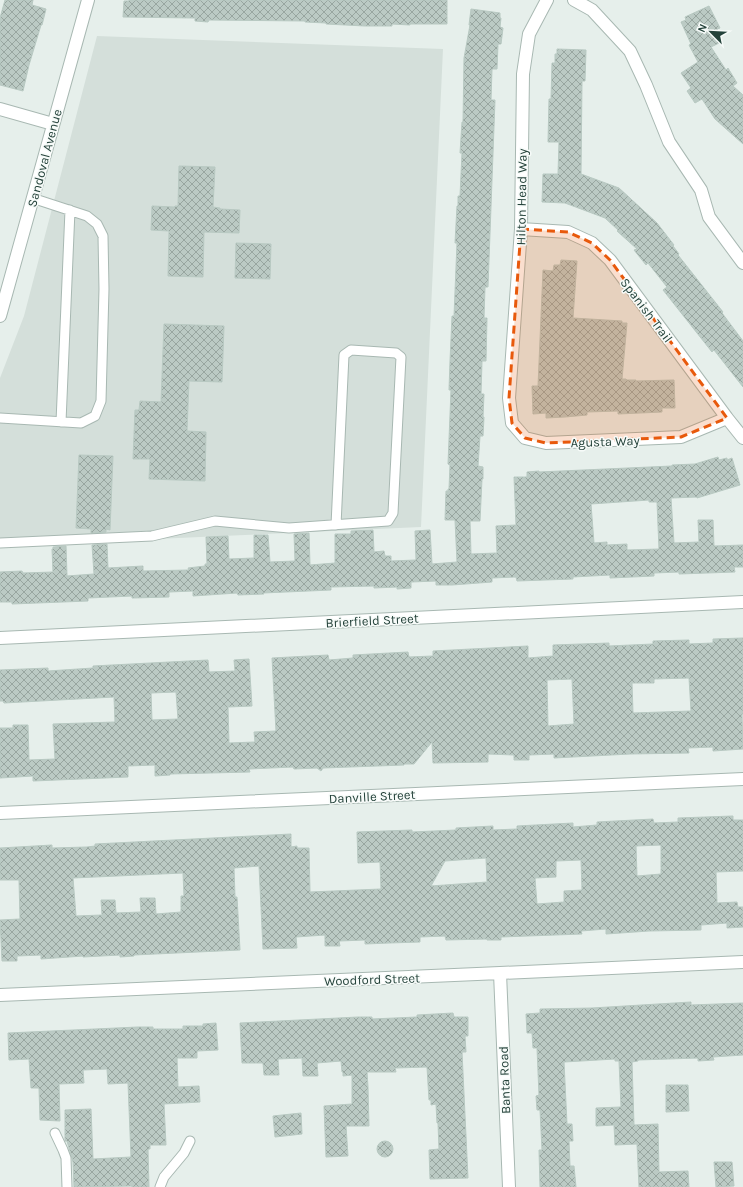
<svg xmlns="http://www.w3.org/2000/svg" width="743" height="1187" font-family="Karla,sans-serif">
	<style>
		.built { fill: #d4dfda }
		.building { fill: url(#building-cross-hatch); stroke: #b8c9c2; fill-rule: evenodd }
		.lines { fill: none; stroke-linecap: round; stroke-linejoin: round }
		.lane-casing { stroke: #a8b8b2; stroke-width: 11 }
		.street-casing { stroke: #a8b8b2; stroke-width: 14 }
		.lane { stroke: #fff; stroke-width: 9 }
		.street { stroke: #fff; stroke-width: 12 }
		.marked { fill: #e8590c; fill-opacity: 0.2; stroke: #e8590c; stroke-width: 3; stroke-dasharray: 8 5; stroke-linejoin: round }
		.labels { text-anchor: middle; stroke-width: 3; stroke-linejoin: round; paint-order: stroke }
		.street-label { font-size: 13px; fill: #24423a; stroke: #f7fbf9 }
	</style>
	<defs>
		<pattern id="building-cross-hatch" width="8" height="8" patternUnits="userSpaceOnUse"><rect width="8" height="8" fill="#bbcac4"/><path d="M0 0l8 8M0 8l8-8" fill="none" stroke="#98a6a0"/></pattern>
	</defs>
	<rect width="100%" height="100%" fill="#e6efeb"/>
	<path class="built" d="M 97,36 L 443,49 L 421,527 L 0,546 L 0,378 L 24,316 Z"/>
	<path class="building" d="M 5,0 L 33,0 L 32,5 L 46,9 L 42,25 L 41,25 L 29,65 L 23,91 L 0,85 L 0,18 Z
		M 129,0 L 447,0 L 447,24 L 410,24 L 410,25 L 392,24 L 392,26 L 365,26 L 326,24 L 326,23 L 305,22 L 305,21 L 209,20 L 208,22 L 195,21 L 195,18 L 123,17 L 124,1 L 129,1 Z
		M 709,6 L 720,28 L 717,29 L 721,37 L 719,38 L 721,42 L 711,47 L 726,70 L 728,68 L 737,83 L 733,86 L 743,95 L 743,144 L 715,119 L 702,99 L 695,103 L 687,91 L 691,88 L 681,73 L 698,62 L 689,45 L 691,44 L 681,22 L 686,20 L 685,17 Z
		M 471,9 L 500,13 L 500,18 L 501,18 L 500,27 L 503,28 L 501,44 L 498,44 L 497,69 L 492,69 L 491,100 L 495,100 L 488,287 L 485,287 L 484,318 L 487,318 L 486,361 L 482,361 L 481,394 L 484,394 L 483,417 L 484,417 L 483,436 L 480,436 L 478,466 L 483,467 L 483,479 L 482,479 L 480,521 L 470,521 L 471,554 L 497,553 L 496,526 L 516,525 L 514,477 L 527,477 L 527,472 L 539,471 L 539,472 L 672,466 L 672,465 L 695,464 L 718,457 L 719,460 L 727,458 L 727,460 L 732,458 L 740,485 L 697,498 L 697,497 L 671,498 L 674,543 L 699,542 L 698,520 L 713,520 L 714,546 L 743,545 L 743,567 L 734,567 L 735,572 L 679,574 L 679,572 L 654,573 L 654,576 L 610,578 L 610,575 L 573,577 L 573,579 L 517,581 L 516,577 L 492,578 L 492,582 L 452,585 L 436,585 L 436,581 L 411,582 L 411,588 L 397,589 L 397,587 L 374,588 L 374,586 L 331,587 L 331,590 L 263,593 L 264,594 L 238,595 L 237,593 L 193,596 L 193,591 L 169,592 L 169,597 L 132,598 L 132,596 L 88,598 L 88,601 L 12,604 L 12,602 L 0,602 L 0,572 L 22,571 L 23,573 L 53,572 L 52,549 L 53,549 L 53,547 L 66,546 L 67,576 L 94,574 L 92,545 L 107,544 L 108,568 L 143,566 L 143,571 L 189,570 L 188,568 L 205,566 L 205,564 L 207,564 L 206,537 L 228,536 L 229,559 L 254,558 L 254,535 L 268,535 L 270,562 L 295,561 L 294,534 L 309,533 L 310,565 L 335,563 L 335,534 L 351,534 L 351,531 L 373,530 L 374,552 L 384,551 L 385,556 L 391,556 L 391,561 L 416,560 L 415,531 L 430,530 L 432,564 L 457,562 L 455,520 L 445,520 L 446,491 L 448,491 L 448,489 L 449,489 L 450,465 L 448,464 L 451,390 L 449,390 L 450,361 L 452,316 L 454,316 L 457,243 L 455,243 L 457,206 L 458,206 L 458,196 L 460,196 L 462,153 L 460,153 L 462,122 L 463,122 L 464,58 L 470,25 L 469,25 ZM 649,500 L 649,502 L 657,502 L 659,549 L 627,550 L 627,544 L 607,545 L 607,542 L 594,543 L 591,504 Z
		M 557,49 L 586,50 L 585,81 L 582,81 L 581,174 L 619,188 L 657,223 L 674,245 L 673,246 L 679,254 L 678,255 L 723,312 L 722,313 L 743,341 L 743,387 L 714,350 L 712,352 L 663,290 L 667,287 L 648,263 L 646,265 L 634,250 L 637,249 L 617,231 L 618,230 L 605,218 L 565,203 L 542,202 L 543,174 L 558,174 L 559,142 L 548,142 L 549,99 L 551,99 L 552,63 L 555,63 L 555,54 L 557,54 Z
		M 179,166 L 215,167 L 213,207 L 220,208 L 220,209 L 240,210 L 239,233 L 204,232 L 203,277 L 168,276 L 169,231 L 151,230 L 152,206 L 174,207 L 175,206 L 178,206 Z
		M 236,243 L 271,244 L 270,279 L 235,278 Z
		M 561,260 L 577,261 L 573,318 L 622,321 L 622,323 L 627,323 L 622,379 L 626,379 L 627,380 L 636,380 L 636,381 L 674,380 L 675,408 L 662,408 L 662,412 L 618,414 L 618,411 L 587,412 L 587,415 L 565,417 L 546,418 L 546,413 L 533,414 L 532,386 L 538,386 L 543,270 L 553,271 L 554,265 L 560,265 Z
		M 164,324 L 224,326 L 222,382 L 189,381 L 187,431 L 206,432 L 205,481 L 149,479 L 150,459 L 133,459 L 135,410 L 139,410 L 140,401 L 161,402 Z
		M 79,455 L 113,456 L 110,530 L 106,529 L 106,532 L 91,533 L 91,529 L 76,528 Z
		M 743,638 L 743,714 L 742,714 L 743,749 L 713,751 L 713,747 L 688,748 L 689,753 L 630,754 L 554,758 L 554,754 L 529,755 L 529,760 L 514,760 L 514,755 L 488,754 L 488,762 L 433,763 L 432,742 L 414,764 L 404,764 L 404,765 L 323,768 L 321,771 L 317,768 L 294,769 L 293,767 L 249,769 L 250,772 L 170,774 L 170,775 L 155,776 L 155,765 L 128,766 L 128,777 L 33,781 L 33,776 L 0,778 L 0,728 L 13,728 L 13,725 L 28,725 L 29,760 L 55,759 L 53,724 L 115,722 L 114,697 L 4,703 L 3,701 L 0,701 L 0,670 L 48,668 L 48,671 L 93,668 L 93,666 L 208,660 L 209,672 L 235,671 L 234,660 L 249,659 L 252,706 L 228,707 L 229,743 L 255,742 L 254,732 L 276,731 L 272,658 L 328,655 L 329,660 L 353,658 L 353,655 L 408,652 L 409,657 L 433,656 L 433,651 L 528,646 L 528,658 L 553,656 L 553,645 L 609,643 L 609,646 L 653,644 L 653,641 L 689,640 L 689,644 L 713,643 L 713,639 ZM 689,678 L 691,711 L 633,713 L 632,683 L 654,683 L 654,679 ZM 572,679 L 574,724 L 548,726 L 547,680 ZM 176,692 L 178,719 L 152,720 L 151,693 Z
		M 733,816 L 733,820 L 743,820 L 743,871 L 716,872 L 717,903 L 737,902 L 738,907 L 743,907 L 743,927 L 727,928 L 727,923 L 701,925 L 701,930 L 649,931 L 606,934 L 606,929 L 581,931 L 582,934 L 501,937 L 501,940 L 487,940 L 487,939 L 446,940 L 445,936 L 420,937 L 420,942 L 389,943 L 365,944 L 365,940 L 339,941 L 340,946 L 325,946 L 325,935 L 296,937 L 297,948 L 263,949 L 259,866 L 234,868 L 235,897 L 237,897 L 240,950 L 134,955 L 134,956 L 120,957 L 120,955 L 83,957 L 83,956 L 41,959 L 41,955 L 17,956 L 17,961 L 2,961 L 0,920 L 20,919 L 19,880 L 0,880 L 0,848 L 52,845 L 52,848 L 87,847 L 95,846 L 95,844 L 291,834 L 291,847 L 297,846 L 297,848 L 309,848 L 310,892 L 381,889 L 380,862 L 358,863 L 357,832 L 412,830 L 412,832 L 456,830 L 456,828 L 493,826 L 493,830 L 517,829 L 517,826 L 573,823 L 573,827 L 597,825 L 597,822 L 653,819 L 654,823 L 678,822 L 678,818 ZM 661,845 L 661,874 L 637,876 L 636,846 ZM 486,858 L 487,882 L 431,886 L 445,861 ZM 581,860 L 582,890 L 564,891 L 564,902 L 537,904 L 535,878 L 556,877 L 556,861 ZM 183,873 L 184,896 L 181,896 L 181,912 L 156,914 L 155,898 L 140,898 L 141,912 L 116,913 L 115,900 L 101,900 L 102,915 L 76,916 L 73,878 Z
		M 691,1002 L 691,1005 L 743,1003 L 743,1055 L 713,1057 L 714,1060 L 698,1061 L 698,1058 L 638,1060 L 638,1061 L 632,1062 L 634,1125 L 658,1124 L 659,1172 L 688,1171 L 689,1187 L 639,1187 L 637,1144 L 615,1145 L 614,1125 L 596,1126 L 596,1108 L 621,1107 L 619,1061 L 615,1061 L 615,1059 L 564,1062 L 567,1124 L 572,1124 L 573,1141 L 569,1141 L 570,1166 L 574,1166 L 576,1187 L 540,1187 L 539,1150 L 542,1150 L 540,1110 L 537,1110 L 536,1096 L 539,1095 L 537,1048 L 533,1048 L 532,1033 L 527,1033 L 526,1014 L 540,1013 L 540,1009 L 592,1008 Z
		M 453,1013 L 454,1017 L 468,1017 L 468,1036 L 465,1036 L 466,1052 L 462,1052 L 468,1178 L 430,1179 L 429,1150 L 439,1149 L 438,1123 L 437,1123 L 436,1104 L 431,1105 L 431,1100 L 429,1100 L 427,1067 L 395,1068 L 396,1072 L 367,1072 L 368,1087 L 369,1126 L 346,1126 L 348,1156 L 326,1157 L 324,1106 L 352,1104 L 352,1075 L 343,1076 L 343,1072 L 342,1072 L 341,1061 L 317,1063 L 318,1076 L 303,1076 L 302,1058 L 278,1059 L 279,1075 L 264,1075 L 263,1063 L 242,1063 L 240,1023 L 358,1017 L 372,1017 L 372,1019 L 417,1017 L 417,1015 Z
		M 216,1023 L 218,1050 L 197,1051 L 197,1058 L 177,1058 L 178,1087 L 199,1086 L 200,1102 L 164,1104 L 166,1145 L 150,1145 L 150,1149 L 148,1149 L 149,1187 L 132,1187 L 132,1186 L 74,1187 L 73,1162 L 67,1141 L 65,1141 L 65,1110 L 91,1109 L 93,1159 L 131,1157 L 128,1083 L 108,1084 L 107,1069 L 83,1070 L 84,1083 L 59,1084 L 60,1121 L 40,1120 L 39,1088 L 31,1088 L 29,1059 L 9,1060 L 8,1033 L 138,1027 L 153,1027 L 153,1029 L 183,1029 L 183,1026 L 203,1026 L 203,1024 Z
		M 666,1085 L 688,1085 L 689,1111 L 666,1112 Z
		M 301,1113 L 302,1134 L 275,1137 L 273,1116 Z
		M377 1149a8 8 0 1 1 16 0a8 8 0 1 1-16 0Z
		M 714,1162 L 732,1162 L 734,1186 L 716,1187 Z"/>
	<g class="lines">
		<defs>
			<path id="lane" d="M 0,418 L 81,423 L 95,416 L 101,401 L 104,289 L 103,236 L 97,224 L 87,216 L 32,198
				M 61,422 L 70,210
				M 0,543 L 152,536 L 215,521 L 289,528 L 388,521 L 393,513 L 401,357 L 396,353 L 351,350 L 344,355 L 336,525
				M 55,1133 L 63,1150 L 66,1158 L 67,1187
				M 160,1187 L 164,1177 L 184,1153 L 190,1141"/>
			<path id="street" d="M 547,0 L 529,34 L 523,74 L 521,229 L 509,398 L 512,423 L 525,438 L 546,443 L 681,437 L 727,418
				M 574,0 L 592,10 L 630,51 L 646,85 L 669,142 L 701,190 L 709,217 L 743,263
				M 0,109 L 53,124
				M 521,229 L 568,232 L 592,243 L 610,260 L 727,418 L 743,438
				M 0,316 L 88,0
				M 0,638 L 743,602
				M 0,813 L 743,779
				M 500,973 L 509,1187
				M 0,995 L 500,973 L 743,962"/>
		</defs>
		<use href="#lane" class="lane-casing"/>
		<use href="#street" class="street-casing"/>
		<use href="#lane" class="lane"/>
		<use href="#street" class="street"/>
	</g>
	<path class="marked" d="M 521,229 L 568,232 L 592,243 L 610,260 L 727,418 L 681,437 L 546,443 L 525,438 L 512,423 L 509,398 Z"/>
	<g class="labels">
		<g class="street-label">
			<text transform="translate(44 158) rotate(-75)" y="5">Sandoval Avenue</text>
			<text transform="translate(521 197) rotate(-89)" y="5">Hilton Head Way</text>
			<text transform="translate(647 310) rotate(53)" y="5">Spanish Trail</text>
			<text transform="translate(605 441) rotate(-2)" y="5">Agusta Way</text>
			<text transform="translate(372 620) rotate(-3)" y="5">Brierfield Street</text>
			<text transform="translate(372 796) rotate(-3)" y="5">Danville Street</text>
			<text transform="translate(372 979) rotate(-2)" y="5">Woodford Street</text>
			<text transform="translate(504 1080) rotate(-92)" y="5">Banta Road</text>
		</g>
	</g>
	<g transform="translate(711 32) rotate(294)" stroke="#f7fbf9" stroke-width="3" paint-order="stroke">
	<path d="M0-3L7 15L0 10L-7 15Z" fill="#24423a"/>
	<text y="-6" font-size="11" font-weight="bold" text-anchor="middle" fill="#24423a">N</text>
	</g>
</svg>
